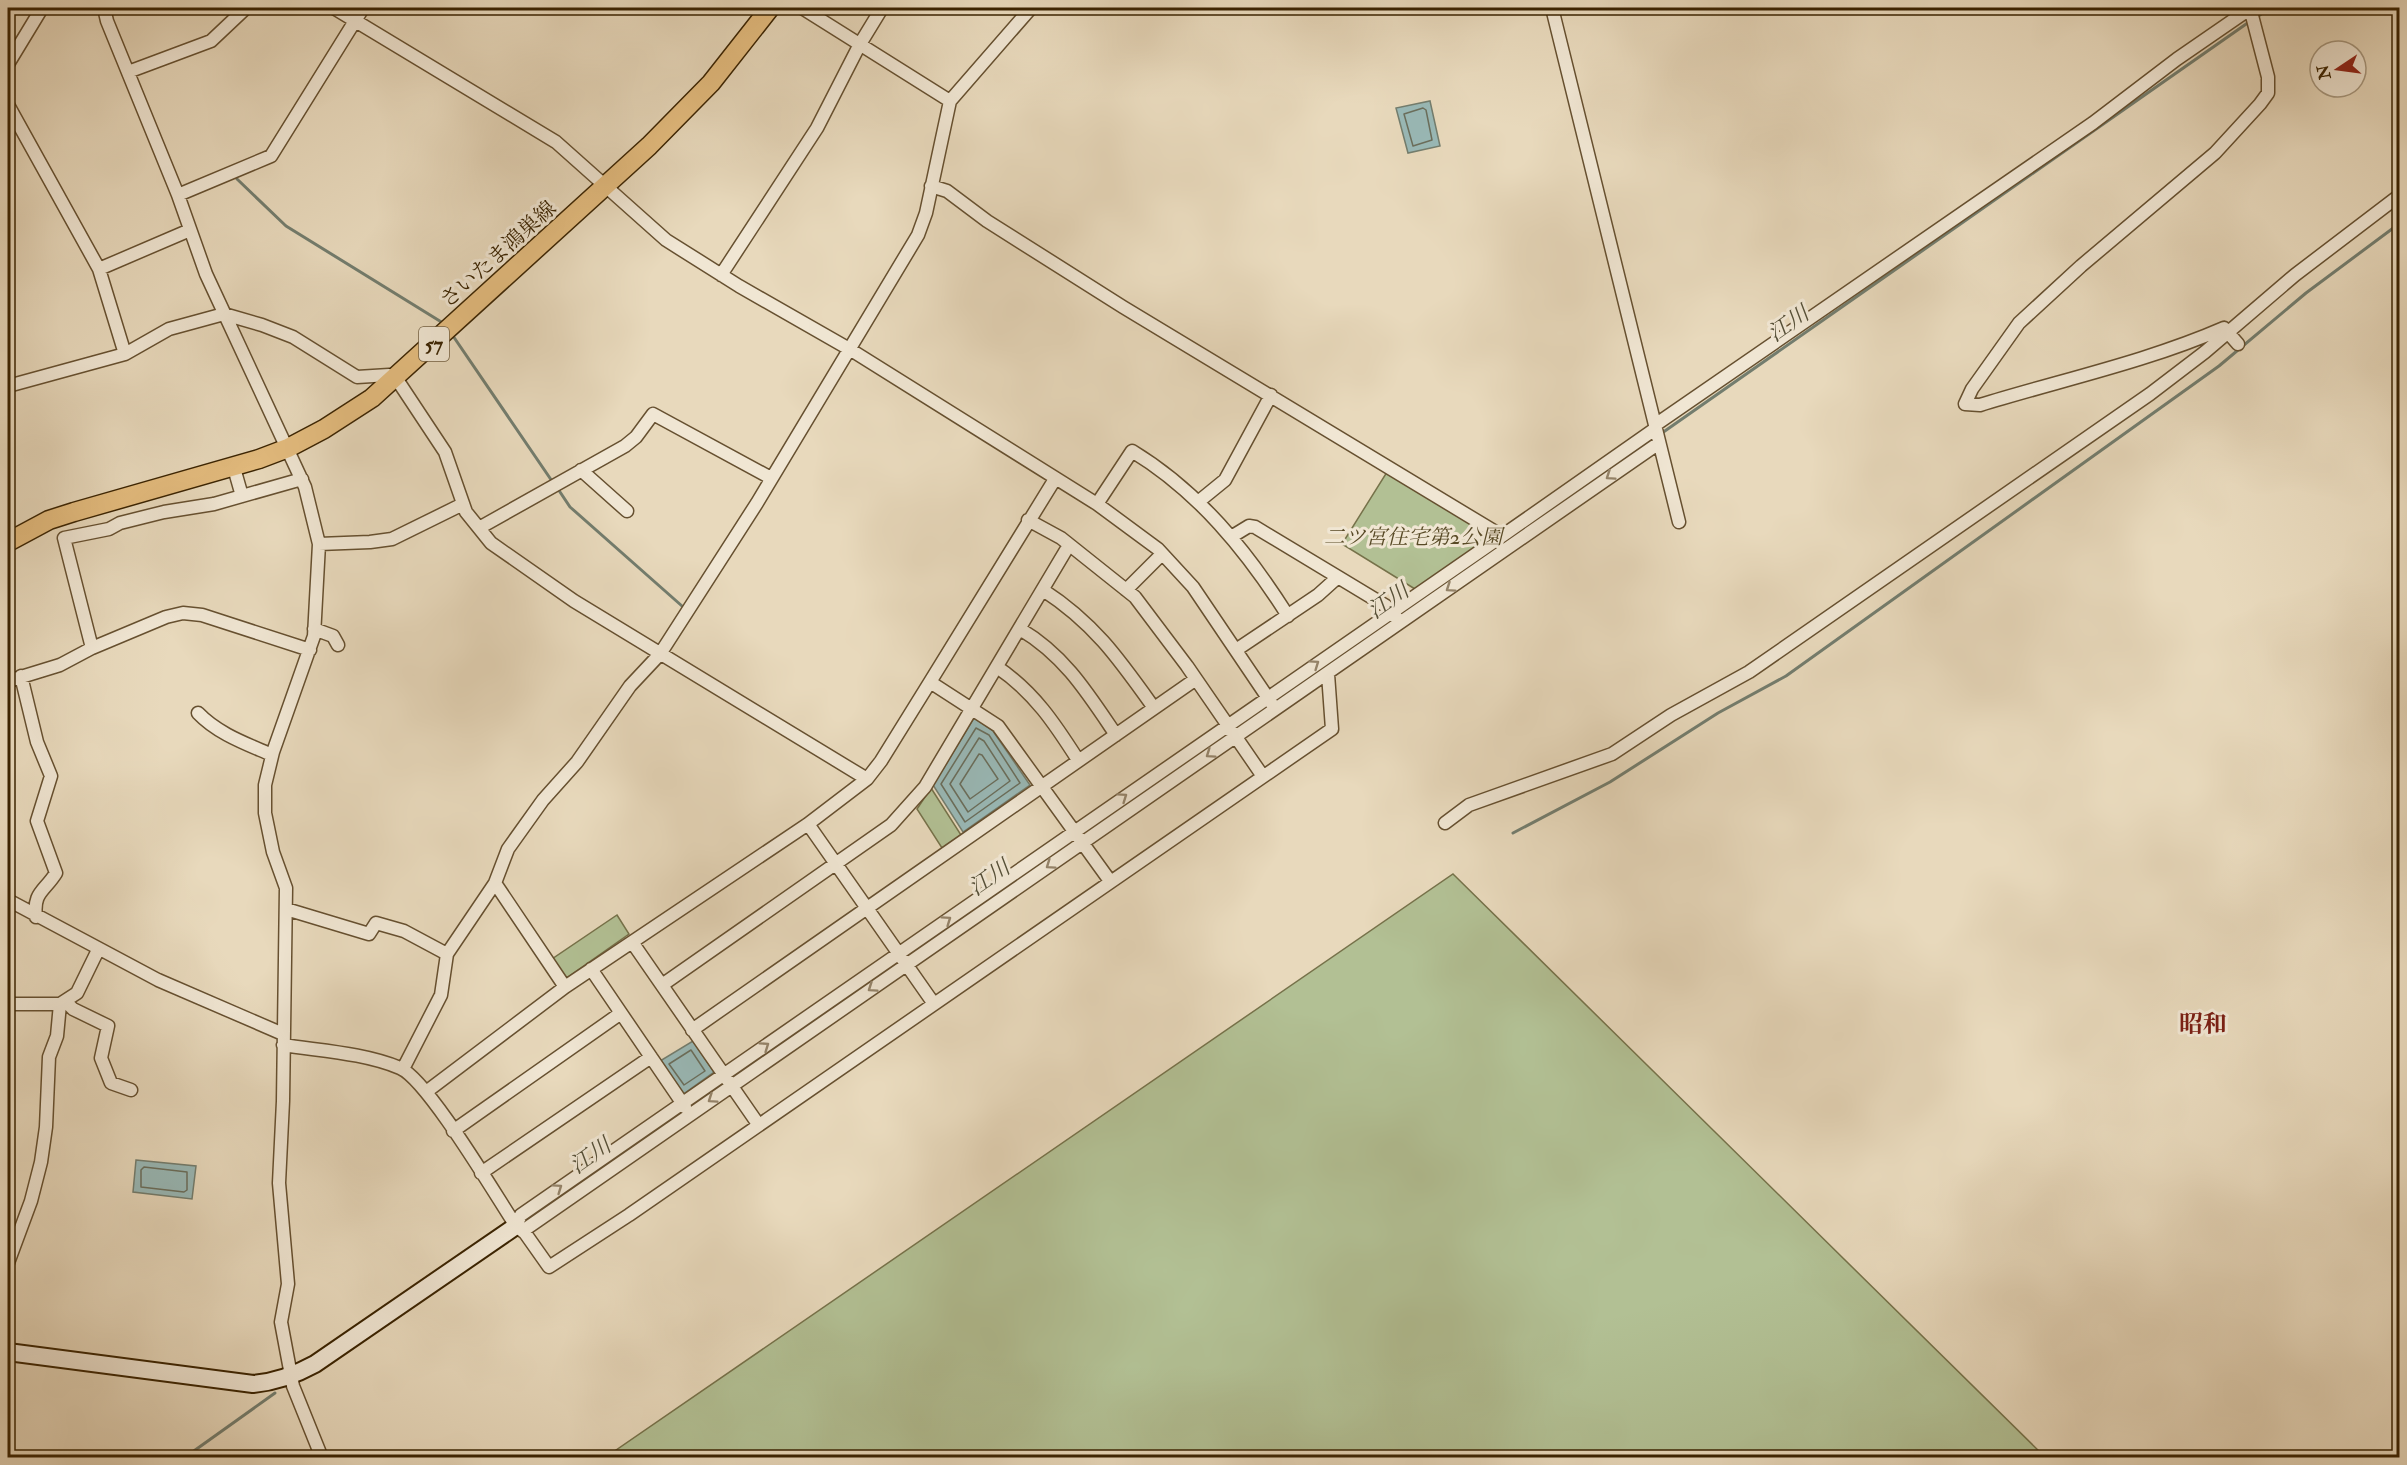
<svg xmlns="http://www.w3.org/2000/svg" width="2407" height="1465" font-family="'IM FELL Double Pica','Noto Serif JP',serif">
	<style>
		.green { fill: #b2c094; stroke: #76724a; stroke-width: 1.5 }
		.water { fill: #99b9b7; stroke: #737d6e; stroke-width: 1.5 }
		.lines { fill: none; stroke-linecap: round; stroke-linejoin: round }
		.shore { stroke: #6a6e5c; stroke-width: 1.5 }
		.stream { stroke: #737d6e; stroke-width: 3 }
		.street-casing { stroke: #665030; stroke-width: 15 }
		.secondary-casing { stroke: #3a2301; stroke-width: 20 }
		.primary-casing { stroke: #3a2301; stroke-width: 21 }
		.street { stroke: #f0e6d3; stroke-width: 12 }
		.secondary { stroke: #f0e6d3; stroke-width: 16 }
		.primary { stroke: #e4bc7e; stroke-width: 18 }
		.oneway { stroke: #95846a }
		.labels { text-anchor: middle; stroke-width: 6; stroke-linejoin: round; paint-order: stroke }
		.shield { fill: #f0e6d3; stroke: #715e40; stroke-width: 1.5 }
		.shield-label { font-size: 20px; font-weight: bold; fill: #3a2301 }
		.street-label { font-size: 21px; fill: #3a2301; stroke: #f0e6d3 }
		.park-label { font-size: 21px; font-style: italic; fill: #584a26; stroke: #f0e6d3 }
		.water-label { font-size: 22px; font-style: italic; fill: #565038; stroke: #f0e6d3 }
		.quarter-label { font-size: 24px; font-weight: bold; fill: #7a1f14; stroke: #f0e6d3 }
	</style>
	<rect width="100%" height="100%" fill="#e8d9bc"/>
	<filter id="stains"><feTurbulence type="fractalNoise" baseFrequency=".00333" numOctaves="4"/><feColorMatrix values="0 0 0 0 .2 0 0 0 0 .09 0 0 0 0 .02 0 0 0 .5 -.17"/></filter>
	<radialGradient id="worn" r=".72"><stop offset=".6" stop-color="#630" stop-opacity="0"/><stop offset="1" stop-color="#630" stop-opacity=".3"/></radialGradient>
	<path class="green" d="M 1387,472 L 1494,535 L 1415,589 L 1342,544 Z
		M 931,788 L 961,835 L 942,848 L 917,809 Z
		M 1453,874 L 2045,1457 L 606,1457 Z
		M 617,915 L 629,934 L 565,979 L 552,959 Z"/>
	<path class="water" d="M 1430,101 L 1440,146 L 1408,153 L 1396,108 Z
		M 974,718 L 993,731 L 1030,785 L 963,832 L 933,785 Z
		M 693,1041 L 714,1072 L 682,1095 L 660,1061 Z
		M 136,1160 L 196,1166 L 192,1199 L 133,1192 Z"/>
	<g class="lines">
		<path class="shore" d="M 1423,108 L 1426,110 L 1432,140 L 1413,146 L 1404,114 Z
			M 976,728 L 989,735 L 1020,783 L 965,822 L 941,784 Z
			M 979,738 L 984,741 L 1010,781 L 968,812 L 950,784 Z
			M 979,754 L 982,755 L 998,779 L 970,799 L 960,784 Z
			M 691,1050 L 705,1071 L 684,1085 L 669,1064 Z
			M 144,1167 L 187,1172 L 187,1190 L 184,1192 L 141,1187 L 141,1170 Z"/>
		<path class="stream" d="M 2257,17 L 2270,8
			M 237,179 L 286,226 L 443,323
			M 451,333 L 554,484
			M 1662,433 L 2249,22
			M 558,489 L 570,507 L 682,606
			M 1504,542 L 1654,438
			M 1513,833 L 1610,782 L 1718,713 L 1786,676 L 2219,366 L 2306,293 L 2400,223
			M 1080,836 L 1207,747
			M 905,957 L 1074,839
			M 730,1078 L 899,961
			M 526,1219 L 724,1082
			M 184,1458 L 275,1393"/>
		<defs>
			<path id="street" d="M 104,8 L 107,21 L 178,195 L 206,274 L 305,487 L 319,544 L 314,636 L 273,752 L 265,785 L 265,813 L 273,852 L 286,888 L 283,1101 L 279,1183 L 288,1284 L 281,1322 L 293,1386 L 322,1458
				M 334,8 L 556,142 L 666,240 L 739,286 L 851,350 L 1097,504 L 1158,549 L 1193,587 L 1272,704
				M 802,8 L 950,101
				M 1552,8 L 1679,522
				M 8,64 L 42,8
				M 128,72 L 211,41 L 246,8
				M 8,105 L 99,269 L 125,354
				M 931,186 L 947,191 L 987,221 L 1123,307 L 1502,536
				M 178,195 L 271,156 L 363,8
				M 99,269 L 190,230
				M 721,275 L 817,128 L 860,44 L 882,8
				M 2238,344 L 2224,328 C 2146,362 2061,380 1980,405 L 1965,404 L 1972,389 L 2019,323 L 2081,266 L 2215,153 L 2260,104 L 2268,93 L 2268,77 L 2250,8
				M 8,386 L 125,354 L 169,329 L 224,314 L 262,325 L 293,337 L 357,377 L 389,375 L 396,378 L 445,452 L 466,512 L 491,543 L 574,601 L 867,779
				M 234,468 L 242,496
				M 581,470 L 627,511
				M 1198,502 L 1225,480 L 1271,395
				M 1097,504 L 1132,451 C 1198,491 1247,551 1288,616
				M 1028,520 L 1061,538 L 1135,597 L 1187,666 L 1262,775
				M 479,528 L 625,446 L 636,437 L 653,414 L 771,478
				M 1231,537 L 1249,526 L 1255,527 L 1338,577
				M 319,544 L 370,542 L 392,539 L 463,504
				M 1043,590 C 1094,623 1119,659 1154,708
				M 1126,590 L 1162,554
				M 314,629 L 333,636 L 338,645
				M 1020,629 C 1064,655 1087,692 1116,735
				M 92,648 L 64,538 L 109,529 L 120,523 L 164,512 L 214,504 L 302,479
				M 1236,650 L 1318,595 L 1338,577 L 1386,606 L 1396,617
				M 997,667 C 1034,692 1055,724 1078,760
				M 21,676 L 37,742 L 51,776 L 37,821 L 56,873 C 44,892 33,892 36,917
				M 8,681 L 60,665 L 92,648 L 166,617 L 183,613 L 202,615 L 310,650
				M 930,682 L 998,726 L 1110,881
				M 198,713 C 218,734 247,744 272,755
				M 1445,823 L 1469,805 L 1612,754 L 1671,715 L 1749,672 L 2150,394 L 2205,352 L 2295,275 L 2400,195
				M 808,824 L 934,1004
				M 495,883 L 565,987
				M 8,900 L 158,980 L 283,1034
				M 286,909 L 369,934 L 376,923 L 404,931 L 447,954
				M 632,942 L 758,1124
				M 591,969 L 685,1107
				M 662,985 L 891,825 L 925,787 L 1069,545
				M 65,1001 L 73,1009 L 108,1026 L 101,1058 L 111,1083 L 131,1090
				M 8,1004 L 60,1004 L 77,993 L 98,950
				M 692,1030 L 1196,679
				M 283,1045 C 321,1051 364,1053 400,1068 C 428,1080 496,1196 516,1226 L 525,1233 L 549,1267 L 629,1215 L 1332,729 L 1328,674
				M 403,1069 L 441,995 L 447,954 L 495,883 L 508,849 L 543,800 L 577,762 L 630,686 L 660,654 L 757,503 L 918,235 L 926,213 L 950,101 L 1031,8
				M 426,1092 L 565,987 L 808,824 L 867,779 L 881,761 L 930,682 L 1055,479
				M 453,1131 L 621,1013
				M 481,1173 L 651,1057
				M 516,1226 L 521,1215 L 1502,536 L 1655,429 L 1658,423 L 2093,123 L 2177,59 L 2251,8
				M 521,1230 L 527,1228 L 1659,443
				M 8,1263 L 31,1201 L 41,1162 L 46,1127 L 49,1057 L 57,1036 L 60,1004"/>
			<path id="secondary" d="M 8,1352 L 253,1384 C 275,1382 295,1375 315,1364 L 516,1226"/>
			<path id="primary" d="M 8,542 L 49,520 L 74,512 L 259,459 L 288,448 L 324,429 L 372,398 L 649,146 L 711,83 L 770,8"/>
		</defs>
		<use href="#street" class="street-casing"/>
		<use href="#secondary" class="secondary-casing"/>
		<use href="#primary" class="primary-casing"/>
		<use href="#street" class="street"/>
		<use href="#secondary" class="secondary"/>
		<use href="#primary" class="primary"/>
	</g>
	<defs><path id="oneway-chevron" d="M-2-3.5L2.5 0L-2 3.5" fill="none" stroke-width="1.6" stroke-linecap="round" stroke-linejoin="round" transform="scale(1.5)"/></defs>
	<g class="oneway">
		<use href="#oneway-chevron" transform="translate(1610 476) rotate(146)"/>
		<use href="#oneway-chevron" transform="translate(1450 588) rotate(146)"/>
		<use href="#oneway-chevron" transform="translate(1315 664) rotate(-35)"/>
		<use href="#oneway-chevron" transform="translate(1210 754) rotate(145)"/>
		<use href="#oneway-chevron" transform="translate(1123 797) rotate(-35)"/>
		<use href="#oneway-chevron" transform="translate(1050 865) rotate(145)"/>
		<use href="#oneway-chevron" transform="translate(947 920) rotate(-35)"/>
		<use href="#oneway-chevron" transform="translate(872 988) rotate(146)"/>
		<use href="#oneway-chevron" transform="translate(765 1046) rotate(-35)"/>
		<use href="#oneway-chevron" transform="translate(712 1099) rotate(146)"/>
		<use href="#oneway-chevron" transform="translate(558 1188) rotate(-35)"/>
	</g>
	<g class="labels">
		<rect class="shield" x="419" y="327" width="30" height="34" rx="4.5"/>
		<g class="shield-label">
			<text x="434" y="351">57</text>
		</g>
		<g class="street-label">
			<text transform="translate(498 254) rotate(-42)" y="7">さいたま鴻巣線</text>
		</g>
		<g class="park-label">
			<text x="1413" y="544">二ツ宮住宅第2公園</text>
		</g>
		<g class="water-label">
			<text transform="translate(1788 323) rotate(-35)" y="8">江川</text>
			<text transform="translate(1388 600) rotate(-35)" y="8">江川</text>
			<text transform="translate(989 877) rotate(-35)" y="8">江川</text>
			<text transform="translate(590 1155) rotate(-35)" y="8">江川</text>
		</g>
		<g class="quarter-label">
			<text x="2203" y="1032">昭和</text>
		</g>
	</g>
	<rect width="2407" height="1465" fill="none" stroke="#e8d9bc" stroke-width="30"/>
	<rect x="9" y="9" width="2389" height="1447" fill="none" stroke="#3a2301" stroke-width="3"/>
	<rect x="15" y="15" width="2377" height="1435" fill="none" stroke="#3a2301" stroke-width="1.5"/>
	<g transform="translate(2338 69) rotate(257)"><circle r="28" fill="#f0e6d3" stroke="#a7987f" stroke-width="1.5"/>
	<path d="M0-4.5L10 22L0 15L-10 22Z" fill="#8f2418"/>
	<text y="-9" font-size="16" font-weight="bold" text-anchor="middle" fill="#3a2301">N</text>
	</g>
	<rect width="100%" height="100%" filter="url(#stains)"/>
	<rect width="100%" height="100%" fill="url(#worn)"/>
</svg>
